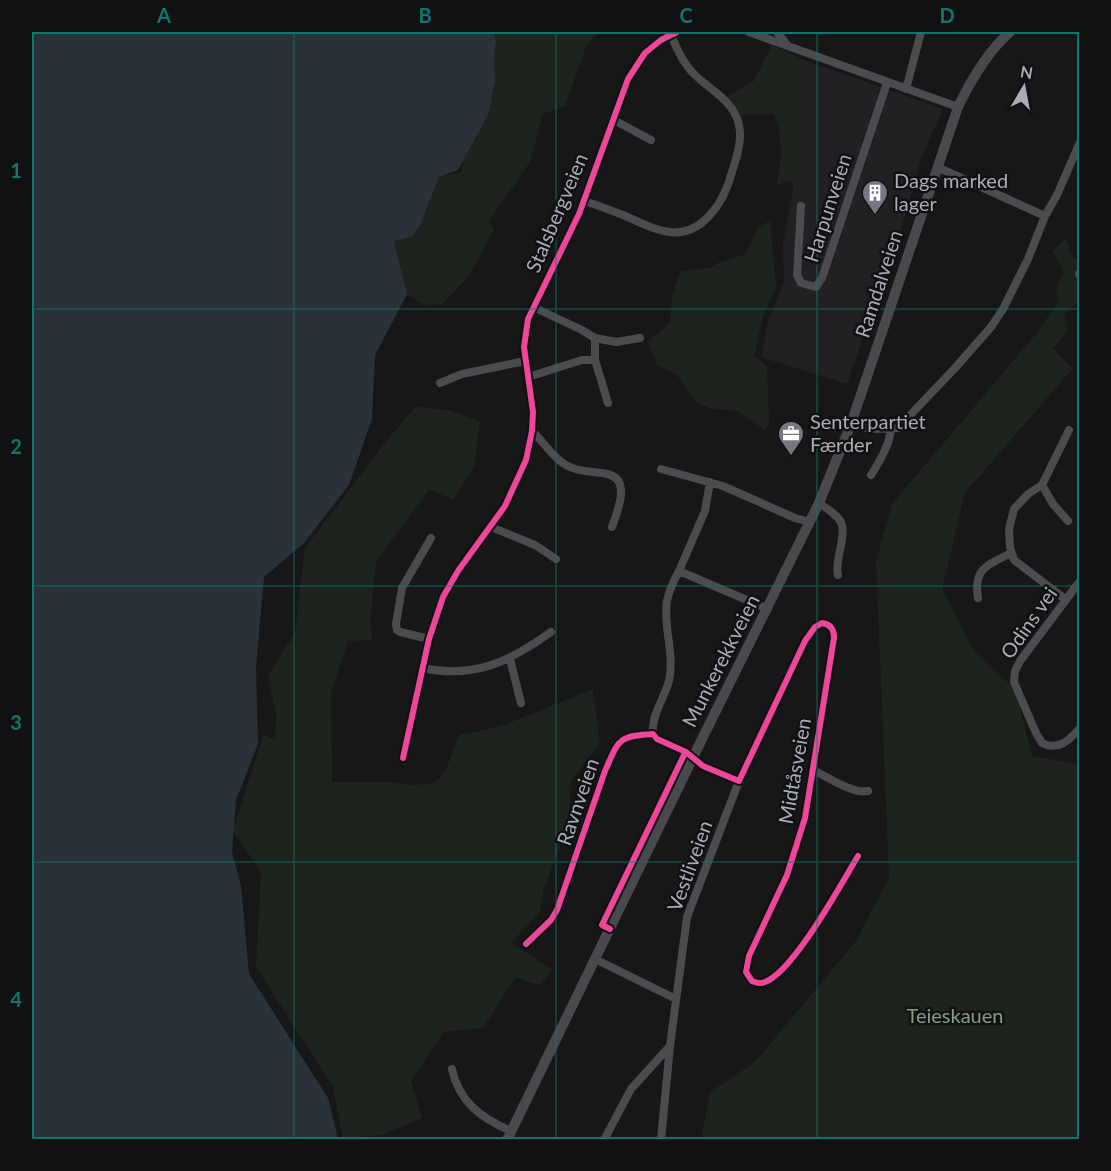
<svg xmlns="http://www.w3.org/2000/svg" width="1111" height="1171" font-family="Lato,sans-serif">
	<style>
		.built { fill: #212123 }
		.green { fill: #1d241e }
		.water { fill: #2a3239 }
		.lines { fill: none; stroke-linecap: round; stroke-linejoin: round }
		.minor { stroke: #4b4c50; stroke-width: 8 }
		.secondary { stroke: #4a4a4e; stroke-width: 10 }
		.cycleway-casing { stroke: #111113; stroke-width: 10 }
		.cycleway { stroke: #ed469a; stroke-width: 6 }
		.grid { fill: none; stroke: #0f766e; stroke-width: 1.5; stroke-opacity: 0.55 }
		.labels { text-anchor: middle; stroke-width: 5; stroke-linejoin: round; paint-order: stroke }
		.poi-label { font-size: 20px; fill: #a8adb8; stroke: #111113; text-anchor: start }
		.street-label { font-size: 20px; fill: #a8adb8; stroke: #111113 }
		.park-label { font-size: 20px; fill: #7fa381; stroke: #111113 }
		.neatline { fill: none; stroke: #0f766e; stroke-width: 2 }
		.grid-label { font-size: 20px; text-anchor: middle; font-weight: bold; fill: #0f766e }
	</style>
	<rect width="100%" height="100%" fill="#171717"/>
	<path class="built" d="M 804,60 L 943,109 L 921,158 L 907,211 L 847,384 L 761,357 L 769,318 L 784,282 L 783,243 L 804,128 Z"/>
	<path class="green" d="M 494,32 L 601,32 L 587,44 L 565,106 L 543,114 L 530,162 L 489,221 L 494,230 L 469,276 L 442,304 L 423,305 L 407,294 L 394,241 L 410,237 L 420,226 L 439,177 L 462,172 L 463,159 L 470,149 L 489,113 L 495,80 L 494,51 L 496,42 Z
		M 772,45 L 804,60 L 804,128 L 794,185 L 787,181 L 778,185 C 776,177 779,173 780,166 C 782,149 781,130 774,114 L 741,115 L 726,97 L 754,81 Z
		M 770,221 L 776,286 L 763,317 L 754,356 L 767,365 L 769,423 L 766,431 L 737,411 L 709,408 L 695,401 L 677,375 L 657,365 L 648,341 L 670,323 L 672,298 L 680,271 L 709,268 L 720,262 L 746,254 L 758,227 Z
		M 1066,238 L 1072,257 L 1079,261 L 1079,302 L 1064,314 L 1068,331 L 1053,349 L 1073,368 L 965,493 L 942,589 L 974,651 L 1015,689 L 1032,756 L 1079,764 L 1079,1139 L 701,1140 L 710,1092 L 755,1062 L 856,941 L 889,877 L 876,561 L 892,504 L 1036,334 L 1059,301 L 1056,291 L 1063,272 L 1053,251 Z
		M 416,406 L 452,411 L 480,422 L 474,468 L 453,499 L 429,490 L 376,561 L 370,621 L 372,640 L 348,641 L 331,692 L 332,782 L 385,782 L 414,785 L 435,783 L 445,772 L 459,735 L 501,726 L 593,689 L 600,742 L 571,781 L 568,826 L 543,891 L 540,912 L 511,943 L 553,970 L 539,985 L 515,978 L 483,1028 L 444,1032 L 411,1081 L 422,1118 L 383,1135 L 343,1139 L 333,1087 L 256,967 L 261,872 L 233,831 L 263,735 L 274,739 L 277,719 L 268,675 L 295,633 L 305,548 L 388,439 Z"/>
	<path class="water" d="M 32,32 L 494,32 L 496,42 L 494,51 L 495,80 L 489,113 L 458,170 L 439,177 L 420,226 L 411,237 L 394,241 L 407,294 L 375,355 L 372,419 L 349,485 L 304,543 L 264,577 L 256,667 L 258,744 L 236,800 L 232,852 L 241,886 L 249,974 L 328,1098 L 338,1139 L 32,1139 Z"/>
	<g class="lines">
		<path class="minor" d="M 749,32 L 958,107
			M 777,32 L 787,45
			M 906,89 L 921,32
			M 612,119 L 651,140
			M 937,167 L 1045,216
			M 584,201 C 597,205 610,210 623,215 C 655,229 682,246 710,215 C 721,203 727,190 731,175 C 737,157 745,134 736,116 C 728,98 708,88 694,74 C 683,63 677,49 671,35
			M 801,206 L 797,275 L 801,283 L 816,287 L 822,278 L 887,83
			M 1079,274 L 1080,274
			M 533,307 L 582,330 L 595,338 L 616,342 L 640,338
			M 595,338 L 595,360 L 608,403
			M 528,377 L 582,360 L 595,360
			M 440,383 L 462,374 L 525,361
			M 851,424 L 869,429 L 898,428 L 955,368 L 991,327 L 1003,309 L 1028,259 L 1045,216 L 1057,195 L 1080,142
			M 532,431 C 544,442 555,461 570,467 C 582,473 595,471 607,474 C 632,479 617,512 612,527
			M 661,469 L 723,486 L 795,518 L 810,522
			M 871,475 C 880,461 889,446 891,429
			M 1042,485 L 1053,504 L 1068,521
			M 819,503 C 847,522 845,523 839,556 C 838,562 836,568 838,575
			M 491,527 L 535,545 L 556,559
			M 679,571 L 705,511 L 710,482
			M 1080,581 L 1020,661 L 1015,671 L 1014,682 L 1036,733 L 1042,743 C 1058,751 1069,741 1080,728
			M 978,598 C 973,568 988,565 1011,553
			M 1065,599 L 1014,560 L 1010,547 L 1009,529 L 1014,509 L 1028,494 L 1042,485 L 1069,430
			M 429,639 L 400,632 L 397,630 L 396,624 L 402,588 L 431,538
			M 510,659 L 521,703
			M 422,668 C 474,679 509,662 551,632
			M 653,734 C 650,719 665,696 669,681 C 675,654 663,628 667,601 C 669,591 674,580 679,571 L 768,609
			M 403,758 L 429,639 L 443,597 L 458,571 L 505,506 L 526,460 L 532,431 L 533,412 L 524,347 L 528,319 L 579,214 L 628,79 L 645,53 L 661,40 L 677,32
			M 813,770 C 828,777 852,794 868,791
			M 526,944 L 551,920 L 557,910 L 605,771 C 619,740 617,736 653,734 L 657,739 L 686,752 L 703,766 L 739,781 L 805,641 L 815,627 L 822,623 C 831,624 834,630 834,638 L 805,818 L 787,875 L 749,956 L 746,972 L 752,981 C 757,983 760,984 765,982 C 794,971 841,884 858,856
			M 595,959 L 676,999
			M 452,1069 C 459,1102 481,1118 511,1131
			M 604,1140 L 631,1089 L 670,1046
			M 661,1140 L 670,1046 L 687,917 L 739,781"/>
		<path class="secondary" d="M 507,1140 L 700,743 L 819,503 L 851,424 L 958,107 C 971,80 987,52 1010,32"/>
		<defs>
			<path id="cycleway" d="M 403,758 L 429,639 L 443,597 L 458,571 L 505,506 L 526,460 L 532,431 L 533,412 L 524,347 L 528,319 L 579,214 L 628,79 L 645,53 L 661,40 L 677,32
				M 610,929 L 602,925 L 684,755
				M 526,944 L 551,920 L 557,910 L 605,771 C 619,740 617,736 653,734 L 657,739 L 686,752 L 703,766 L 739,781 L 805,641 L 815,627 L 822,623 C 831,624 834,630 834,638 L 805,818 L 787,875 L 749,956 L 746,972 L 752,981 C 757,983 760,984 765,982 C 794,971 841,884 858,856"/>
		</defs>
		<use href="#cycleway" class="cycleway-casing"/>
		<use href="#cycleway" class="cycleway"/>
	</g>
	<path class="grid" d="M 294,32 L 294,1140M 556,32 L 556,1140M 817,32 L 817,1140M 32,309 L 1080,309M 32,586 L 1080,586M 32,862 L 1080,862"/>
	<defs>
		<symbol id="building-pin" viewBox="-11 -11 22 30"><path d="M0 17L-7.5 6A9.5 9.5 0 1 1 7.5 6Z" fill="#757880" stroke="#111113"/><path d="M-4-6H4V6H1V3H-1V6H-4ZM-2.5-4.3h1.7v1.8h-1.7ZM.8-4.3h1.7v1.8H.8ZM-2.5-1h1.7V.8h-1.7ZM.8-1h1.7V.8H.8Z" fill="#fff"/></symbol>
		<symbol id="office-pin" viewBox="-11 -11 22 30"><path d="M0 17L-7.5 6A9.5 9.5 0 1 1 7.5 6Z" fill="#757880" stroke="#111113"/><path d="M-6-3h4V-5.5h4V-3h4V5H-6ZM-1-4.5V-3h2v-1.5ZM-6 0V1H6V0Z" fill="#fff"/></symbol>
	</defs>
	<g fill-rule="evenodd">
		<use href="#building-pin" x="860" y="178" width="30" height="40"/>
		<use href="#office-pin" x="776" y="419" width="30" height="40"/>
	</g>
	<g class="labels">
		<g class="poi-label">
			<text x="894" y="188">Dags marked<tspan x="894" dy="23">lager</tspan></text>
			<text x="810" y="429">Senterpartiet<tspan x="810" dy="23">Færder</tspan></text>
		</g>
		<g class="street-label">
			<text transform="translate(828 208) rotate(-72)" y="7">Harpunveien</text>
			<text transform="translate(557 213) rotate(-67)" y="7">Stalsbergveien</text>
			<text transform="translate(879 284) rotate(-72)" y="7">Ramdalveien</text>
			<text transform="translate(1029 623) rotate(-55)" y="7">Odins vei</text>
			<text transform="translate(721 661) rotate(-63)" y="7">Munkerekkveien</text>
			<text transform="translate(795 771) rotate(-80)" y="7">Midtåsveien</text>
			<text transform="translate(578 802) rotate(-71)" y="7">Ravnveien</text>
			<text transform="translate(690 866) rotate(-70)" y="7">Vestliveien</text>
		</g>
		<g class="park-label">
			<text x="955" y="1023">Teieskauen</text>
		</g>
	</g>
	<rect width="1111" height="1171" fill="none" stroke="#111113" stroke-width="66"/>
	<g transform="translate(1024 87) rotate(10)" stroke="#111113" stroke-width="4.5" paint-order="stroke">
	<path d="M0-4.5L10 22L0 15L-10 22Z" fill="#a8adb8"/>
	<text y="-9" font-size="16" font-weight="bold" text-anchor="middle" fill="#a8adb8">N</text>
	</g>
	<rect x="33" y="33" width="1045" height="1105" class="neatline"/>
	<g class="grid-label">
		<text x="164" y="23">A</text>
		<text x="425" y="23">B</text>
		<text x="686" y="23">C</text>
		<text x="947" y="23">D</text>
		<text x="16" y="178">1</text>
		<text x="16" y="454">2</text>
		<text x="16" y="730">3</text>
		<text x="16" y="1007">4</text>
	</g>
</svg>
